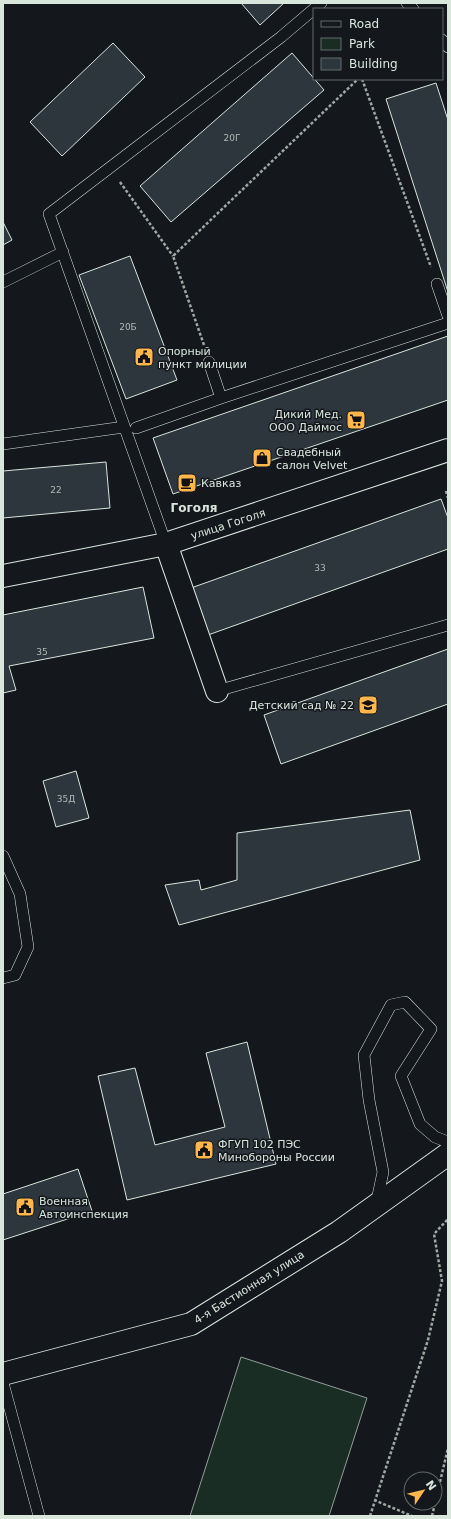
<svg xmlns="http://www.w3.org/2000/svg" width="451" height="1519" font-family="'DejaVu Sans',sans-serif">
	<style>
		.green { fill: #1a2d24; stroke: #939e99 }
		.building { fill: #2c363c; stroke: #d8e6dc }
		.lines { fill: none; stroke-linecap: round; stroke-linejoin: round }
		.lane-casing { stroke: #d8e6dc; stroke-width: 12 }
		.street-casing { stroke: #d8e6dc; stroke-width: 24 }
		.secondary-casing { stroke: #d8e6dc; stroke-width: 24 }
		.path { stroke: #9da8a2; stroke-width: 2.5; stroke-dasharray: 3 2; stroke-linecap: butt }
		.lane { stroke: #14181c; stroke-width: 11 }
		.street { stroke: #14181c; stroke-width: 22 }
		.secondary { stroke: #14181c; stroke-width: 22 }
		.labels { text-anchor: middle; stroke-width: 3; stroke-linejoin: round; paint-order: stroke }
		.number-label { font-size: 9px; fill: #adbab4 }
		.poi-label { font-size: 11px; fill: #d8e6dc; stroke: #14181c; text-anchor: start }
		.street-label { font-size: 11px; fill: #d8e6dc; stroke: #14181c }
		.neighbourhood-label { font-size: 12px; font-weight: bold; fill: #d8e6dc; stroke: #14181c }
	</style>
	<rect width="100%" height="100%" fill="#14181c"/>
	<path class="green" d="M 241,1357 L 367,1398 L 329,1516 L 190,1516 Z"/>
	<path class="building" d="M 241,3 L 284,3 L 260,25 Z
		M 113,43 L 145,77 L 62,156 L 30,122 Z
		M 292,53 L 324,90 L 171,222 L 140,186 Z
		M 436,83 L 448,120 L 448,292 L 386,99 Z
		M 3,222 L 12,240 L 3,245 Z
		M 130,256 L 177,380 L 126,399 L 79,275 Z
		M 448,336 L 448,400 L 173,494 L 153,438 Z
		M 106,462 L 110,508 L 3,518 L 3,471 Z
		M 441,499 L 448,518 L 448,549 L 208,635 L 191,588 Z
		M 143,587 L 154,638 L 9,666 L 16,690 L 3,693 L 3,615 Z
		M 448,649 L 448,704 L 281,764 L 264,715 Z
		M 76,771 L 89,818 L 56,827 L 43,781 Z
		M 410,810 L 420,860 L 179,925 L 165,885 L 199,880 L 201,890 L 237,880 L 237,833 Z
		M 247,1042 L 276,1164 L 127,1200 L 98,1076 L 135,1068 L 155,1145 L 225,1127 L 206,1053 Z
		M 78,1169 L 92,1211 L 3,1240 L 3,1194 Z"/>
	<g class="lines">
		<defs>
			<path id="lane" d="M 407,3 L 413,9
				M 442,40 L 448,47
				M 3,282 L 63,252
				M 437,284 L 448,316
				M 209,362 L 221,398 L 448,323
				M 136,428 L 221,398
				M 3,444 L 124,427
				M 166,544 L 49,214 L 281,37 L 321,3
				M 217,691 L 448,625
				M 3,856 L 20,894 L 28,947 L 15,975 L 3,978
				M 376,1205 L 383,1172 L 369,1100 L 364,1055 L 391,1005 L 405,1002 L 431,1029 L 401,1076 L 420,1124 L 435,1137 L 448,1142
				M 3,1383 L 39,1516"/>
			<path id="street" d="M 166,544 L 217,691"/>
			<path id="secondary" d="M 3,576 L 166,544 L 448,450
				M 3,1374 L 191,1324 L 339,1232 L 448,1154"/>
		</defs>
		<use href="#lane" class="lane-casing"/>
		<use href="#street" class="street-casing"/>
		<use href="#secondary" class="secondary-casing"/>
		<path class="path" d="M 362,79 L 431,267
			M 120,182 L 173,256
			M 204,345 L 173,256 L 358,79
			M 446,491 L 448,498
			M 374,1500 L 412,1516
			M 370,1516 L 428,1340 L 442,1281 L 434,1234 L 448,1219
			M 432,1516 L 448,1448"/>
		<use href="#lane" class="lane"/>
		<use href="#street" class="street"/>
		<use href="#secondary" class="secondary"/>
	</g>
	<defs>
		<symbol id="civic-square" viewBox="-11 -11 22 22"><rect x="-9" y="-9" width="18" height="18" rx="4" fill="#ffb74d" stroke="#14181c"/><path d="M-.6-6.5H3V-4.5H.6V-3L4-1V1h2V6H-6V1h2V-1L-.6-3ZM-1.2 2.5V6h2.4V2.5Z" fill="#111"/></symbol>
		<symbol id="supermarket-square" viewBox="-11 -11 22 22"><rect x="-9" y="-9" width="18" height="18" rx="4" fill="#ffb74d" stroke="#14181c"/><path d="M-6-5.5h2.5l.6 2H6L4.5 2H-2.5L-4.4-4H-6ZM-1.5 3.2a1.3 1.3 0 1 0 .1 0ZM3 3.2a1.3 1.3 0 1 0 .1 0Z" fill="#111"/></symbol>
		<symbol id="shop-square" viewBox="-11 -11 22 22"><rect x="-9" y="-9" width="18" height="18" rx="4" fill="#ffb74d" stroke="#14181c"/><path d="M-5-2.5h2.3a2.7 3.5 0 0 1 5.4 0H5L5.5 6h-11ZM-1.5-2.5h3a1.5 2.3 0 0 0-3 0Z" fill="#111"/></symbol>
		<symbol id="cafe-square" viewBox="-11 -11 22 22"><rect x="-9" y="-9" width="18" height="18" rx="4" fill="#ffb74d" stroke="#14181c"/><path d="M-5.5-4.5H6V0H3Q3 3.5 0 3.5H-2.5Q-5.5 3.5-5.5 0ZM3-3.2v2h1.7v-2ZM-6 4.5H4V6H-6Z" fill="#111"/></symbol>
		<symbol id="school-square" viewBox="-11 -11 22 22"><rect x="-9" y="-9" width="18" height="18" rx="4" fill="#ffb74d" stroke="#14181c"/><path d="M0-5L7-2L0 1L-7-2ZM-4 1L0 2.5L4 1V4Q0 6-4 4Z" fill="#111"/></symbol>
	</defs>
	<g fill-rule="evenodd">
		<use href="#civic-square" x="133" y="346" width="22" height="22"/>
		<use href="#supermarket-square" x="345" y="409" width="22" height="22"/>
		<use href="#shop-square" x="251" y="447" width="22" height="22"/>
		<use href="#cafe-square" x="176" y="472" width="22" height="22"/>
		<use href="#school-square" x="357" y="694" width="22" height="22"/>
		<use href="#civic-square" x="193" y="1139" width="22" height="22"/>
		<use href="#civic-square" x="14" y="1196" width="22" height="22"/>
	</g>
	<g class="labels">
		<g class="number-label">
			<text x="232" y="141">20Г</text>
			<text x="128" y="330">20Б</text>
			<text x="56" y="493">22</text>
			<text x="320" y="571">33</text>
			<text x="42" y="655">35</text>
			<text x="66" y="802">35Д</text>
		</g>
		<g class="poi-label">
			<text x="158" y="355">Опорный<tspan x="158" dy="13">пункт милиции</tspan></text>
			<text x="342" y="418" text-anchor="end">Дикий Мед.<tspan x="342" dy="13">ООО Даймос</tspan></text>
			<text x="276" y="456">Свадебный<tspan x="276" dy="13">салон Velvet</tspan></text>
			<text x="201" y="487">Кавказ</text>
			<text x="354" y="709" text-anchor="end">Детский сад № 22</text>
			<text x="218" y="1148">ФГУП 102 ПЭС<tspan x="218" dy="13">Минобороны России</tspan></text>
			<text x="39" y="1205">Военная<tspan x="39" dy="13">Автоинспекция</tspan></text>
		</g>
		<g class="street-label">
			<text transform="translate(228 524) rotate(-18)" y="4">улица Гоголя</text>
			<text transform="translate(249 1287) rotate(-32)" y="4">4-я Бастионная улица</text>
		</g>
		<g class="neighbourhood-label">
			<text x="194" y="512">Гоголя</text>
		</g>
	</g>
	<rect width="451" height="1519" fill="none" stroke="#d8e6dc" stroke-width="8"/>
	<rect x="313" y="8" width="130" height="72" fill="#14181c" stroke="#626a69"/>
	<rect x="321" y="21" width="20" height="6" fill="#14181c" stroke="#626a69"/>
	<text x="349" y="28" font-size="12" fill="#d8e6dc">Road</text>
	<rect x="321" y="38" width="20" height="12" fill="#1a2d24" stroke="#626a69"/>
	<text x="349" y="48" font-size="12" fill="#d8e6dc">Park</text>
	<rect x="321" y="58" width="20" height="12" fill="#2c363c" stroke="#626a69"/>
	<text x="349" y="68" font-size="12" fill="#d8e6dc">Building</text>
	<g transform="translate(423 1491) rotate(55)"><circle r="19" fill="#14181c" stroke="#626a69"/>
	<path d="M0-3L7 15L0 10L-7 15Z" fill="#ffb74d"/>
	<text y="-6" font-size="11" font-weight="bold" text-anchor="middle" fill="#d8e6dc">N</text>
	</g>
</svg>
